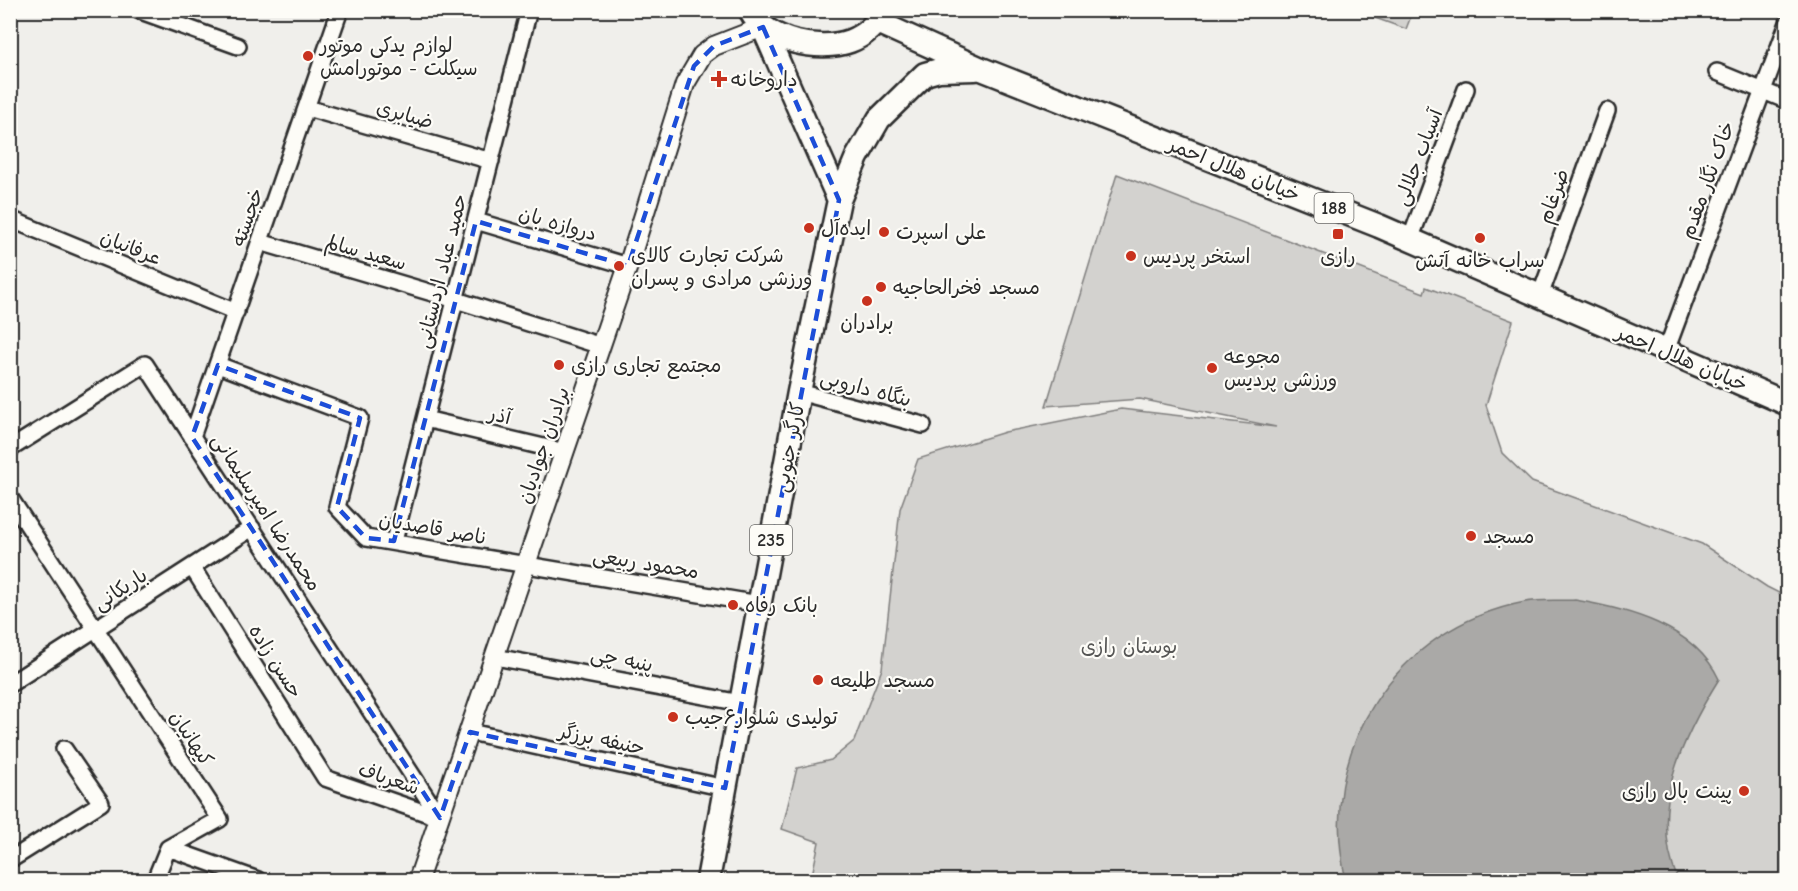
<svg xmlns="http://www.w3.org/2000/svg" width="1798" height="891" font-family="'Comic Neue','Playpen Sans Arabic',sans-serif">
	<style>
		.green { fill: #d3d2cf; stroke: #7f7e7d; stroke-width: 1.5 }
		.water { fill: #aaa9a7; stroke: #777775; stroke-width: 1.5 }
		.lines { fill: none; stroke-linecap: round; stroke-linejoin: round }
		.minor-casing { stroke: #2b2b2b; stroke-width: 20 }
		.tertiary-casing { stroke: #2b2b2b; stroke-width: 22 }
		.primary-casing { stroke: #2b2b2b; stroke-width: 27 }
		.minor { stroke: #fdfcf7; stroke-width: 15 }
		.tertiary { stroke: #fdfcf7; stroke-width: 18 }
		.primary { stroke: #fdfcf7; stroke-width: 22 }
		.marked { fill: none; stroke: #1d4ed8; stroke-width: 4.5; stroke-dasharray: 12 8; stroke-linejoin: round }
		.poi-dot { fill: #c8321e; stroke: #fdfcf7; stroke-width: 2 }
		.labels { text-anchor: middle; stroke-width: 4.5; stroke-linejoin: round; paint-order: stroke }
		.shield { fill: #fdfcf7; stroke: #6a6a68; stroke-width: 1.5 }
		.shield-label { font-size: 18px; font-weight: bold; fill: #2b2b2b }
		.poi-label { font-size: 20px; fill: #2b2b2b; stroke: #fdfcf7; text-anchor: start }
		.street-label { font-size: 20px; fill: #2b2b2b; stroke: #fdfcf7 }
		.park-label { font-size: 20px; fill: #555554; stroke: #fdfcf7 }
	</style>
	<rect width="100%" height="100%" fill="#f0efeb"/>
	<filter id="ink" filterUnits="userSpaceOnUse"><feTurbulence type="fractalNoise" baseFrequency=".0167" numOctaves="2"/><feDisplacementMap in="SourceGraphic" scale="12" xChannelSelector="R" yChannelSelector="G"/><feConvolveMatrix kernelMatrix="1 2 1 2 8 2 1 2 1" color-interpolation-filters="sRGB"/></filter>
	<g filter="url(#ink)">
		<path class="green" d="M 1365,11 L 1365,10 L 1413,11 L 1406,29 L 1364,14 Z
			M 1117,174 L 1424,293 L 1426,287 L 1513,321 L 1486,405 L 1502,453 L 1532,482 L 1702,544 L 1767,587 L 1787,597 L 1787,880 L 811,880 L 819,842 L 782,829 L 797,768 L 831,760 L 854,741 L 882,669 L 900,509 L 918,459 L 1005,432 L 1121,409 L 1276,427 L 1140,399 L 1046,406 Z"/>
		<path class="water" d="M 1575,600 C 1628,609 1694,626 1719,679 C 1681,740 1648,809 1678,880 L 1346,880 C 1315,752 1395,627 1525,602 C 1541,599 1559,601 1575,600 Z"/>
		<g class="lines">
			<defs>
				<path id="minor" d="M 138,10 L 238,46
					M 1717,72 L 1788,101
					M 307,108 L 491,161
					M 10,219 L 236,312
					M 476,221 L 628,266
					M 1410,240 L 1466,89
					M 260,242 L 456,300 L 601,346
					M 1540,296 L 1607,111
					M 1666,351 L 1788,23
					M 218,365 L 360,418 L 337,507 L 366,538 L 759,604
					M 799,392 L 923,425
					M 425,419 L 565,452
					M 192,437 L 340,10
					M 10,449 L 145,364 L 440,818
					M 10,498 L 220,819 L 168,848
					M 394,541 L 529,10
					M 192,567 L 325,778 L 440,818
					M 495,657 L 741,703
					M 10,684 L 252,528
					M 470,732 L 725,788
					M 168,848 L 258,880
					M 15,857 L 101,803 L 64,749
					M 155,880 L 168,848"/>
				<path id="tertiary" d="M 418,880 L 628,266 L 685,84 L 702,55 L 714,46 L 763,27"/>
				<path id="primary" d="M 750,10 C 766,42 820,52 850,41 C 866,35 876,25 884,10
					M 877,22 L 979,68 L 1379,226 L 1788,404
					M 763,27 L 839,200
					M 708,880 L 799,392 L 839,200 L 857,157 L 879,119 L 925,74 L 939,70 L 975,69"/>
			</defs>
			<use href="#minor" class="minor-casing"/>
			<use href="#tertiary" class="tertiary-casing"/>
			<use href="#primary" class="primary-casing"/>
			<use href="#minor" class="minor"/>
			<use href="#tertiary" class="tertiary"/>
			<use href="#primary" class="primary"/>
		</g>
	</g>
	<path class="marked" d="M 763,27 L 839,200 L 725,788 L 470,732 L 440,818 L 192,437 L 218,365 L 360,418 L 337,507 L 366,538 L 394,541 L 476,221 L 628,266 L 694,66 L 714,46 Z"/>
	<g class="poi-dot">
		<circle cx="308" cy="56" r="6"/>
		<path d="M716 70h6v6h6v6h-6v6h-6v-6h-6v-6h6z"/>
		<circle cx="809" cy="228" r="6"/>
		<circle cx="884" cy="232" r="6"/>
		<rect x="1332" y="228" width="12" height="12" rx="3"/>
		<circle cx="1480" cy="238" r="6"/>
		<circle cx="1131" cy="256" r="6"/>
		<circle cx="619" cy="266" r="6"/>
		<circle cx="881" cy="287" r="6"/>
		<circle cx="867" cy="301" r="6"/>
		<circle cx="559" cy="365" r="6"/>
		<circle cx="1212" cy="368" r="6"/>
		<circle cx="1471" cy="536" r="6"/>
		<circle cx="733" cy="605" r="6"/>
		<circle cx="818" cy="680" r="6"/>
		<circle cx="673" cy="717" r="6"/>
		<circle cx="1744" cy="791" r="6"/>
	</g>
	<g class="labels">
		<g class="shield">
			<rect x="1314.5" y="193" width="39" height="30" rx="4.5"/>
			<rect x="750" y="525" width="42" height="30" rx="4.5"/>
		</g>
		<g class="shield-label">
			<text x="1334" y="214">188</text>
			<text x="771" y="546">235</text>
		</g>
		<g class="poi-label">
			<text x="320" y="52">لوازم یدکی موتور<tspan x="320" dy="23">سیکلت - موتورامش</tspan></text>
			<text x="731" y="86">داروخانه</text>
			<text x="821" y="235">ایده‌آل</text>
			<text x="896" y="239">علی اسپرت</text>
			<text x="631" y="262">شرکت تجارت کالای<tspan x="631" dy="23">ورزشی مرادی و پسران</tspan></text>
			<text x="1143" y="263">استخر پردیس</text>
			<text x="1338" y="263" text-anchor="middle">رازی</text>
			<text x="1480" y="267" text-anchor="middle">سراب خانه آتش</text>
			<text x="893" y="294">مسجد فخرالحاجیه</text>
			<text x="867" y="329" text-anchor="middle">برادران</text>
			<text x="1224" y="363">مجوعه<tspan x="1224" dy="23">ورزشی پردیس</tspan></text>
			<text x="571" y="372">مجتمع تجاری رازی</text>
			<text x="1483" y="543">مسجد</text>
			<text x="745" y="612">بانک رفاه</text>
			<text x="830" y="687">مسجد طلیعه</text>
			<text x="685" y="724">تولیدی شلوار۶جیب</text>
			<text x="1732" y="798" text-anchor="end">پینت بال رازی</text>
		</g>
		<g class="street-label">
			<text transform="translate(405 114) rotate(16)" y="7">ضیابری</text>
			<text transform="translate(1418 157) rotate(-69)" y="7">آسیاب جلالی</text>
			<text transform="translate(1234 169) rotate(22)" y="7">خیابان هلال احمر</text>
			<text transform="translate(1707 180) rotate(-70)" y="7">خاک‌ نگار‌ مقدم</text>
			<text transform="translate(1553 196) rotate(-70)" y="7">ضرغام</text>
			<text transform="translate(247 217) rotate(-71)" y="7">خجسته</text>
			<text transform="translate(558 223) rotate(16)" y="7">دروازه بان</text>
			<text transform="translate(131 247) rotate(22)" y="7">عرفانیان</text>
			<text transform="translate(366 252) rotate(16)" y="7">سعید سالم</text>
			<text transform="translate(441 271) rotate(-76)" y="7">حمید عباد اردستانی</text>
			<text transform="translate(1682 358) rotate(23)" y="7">خیابان هلال احمر</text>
			<text transform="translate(866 388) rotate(15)" y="7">بنگاه داروبی</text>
			<text transform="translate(500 415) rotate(13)" y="7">آذر</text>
			<text transform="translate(543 445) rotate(-71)" y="7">برادران جوادیان</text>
			<text transform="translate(789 447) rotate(-79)" y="7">کارگر جنوبی</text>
			<text transform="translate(267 512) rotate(57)" y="7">محمدرضا امیرسلیمانی</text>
			<text transform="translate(433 528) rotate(10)" y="7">ناصر قاصدیان</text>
			<text transform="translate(646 563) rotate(9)" y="7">محمود ربیعی</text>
			<text transform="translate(120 589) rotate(-33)" y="7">باریکانی</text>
			<text transform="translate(622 659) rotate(11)" y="7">پنبه چی</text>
			<text transform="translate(276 661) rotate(58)" y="7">حسن زاده</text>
			<text transform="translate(192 738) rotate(57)" y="7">کیهانیان</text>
			<text transform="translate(602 739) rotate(12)" y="7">حنیفه برزگر</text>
			<text transform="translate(389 778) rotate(19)" y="7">شعرباف</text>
		</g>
		<g class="park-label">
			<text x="1129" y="653">بوستان رازی</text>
		</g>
	</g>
	<rect width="1798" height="891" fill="none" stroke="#fdfcf7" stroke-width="36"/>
	<rect x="18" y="18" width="1762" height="855" fill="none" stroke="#2b2b2b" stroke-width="2" filter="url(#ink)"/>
</svg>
